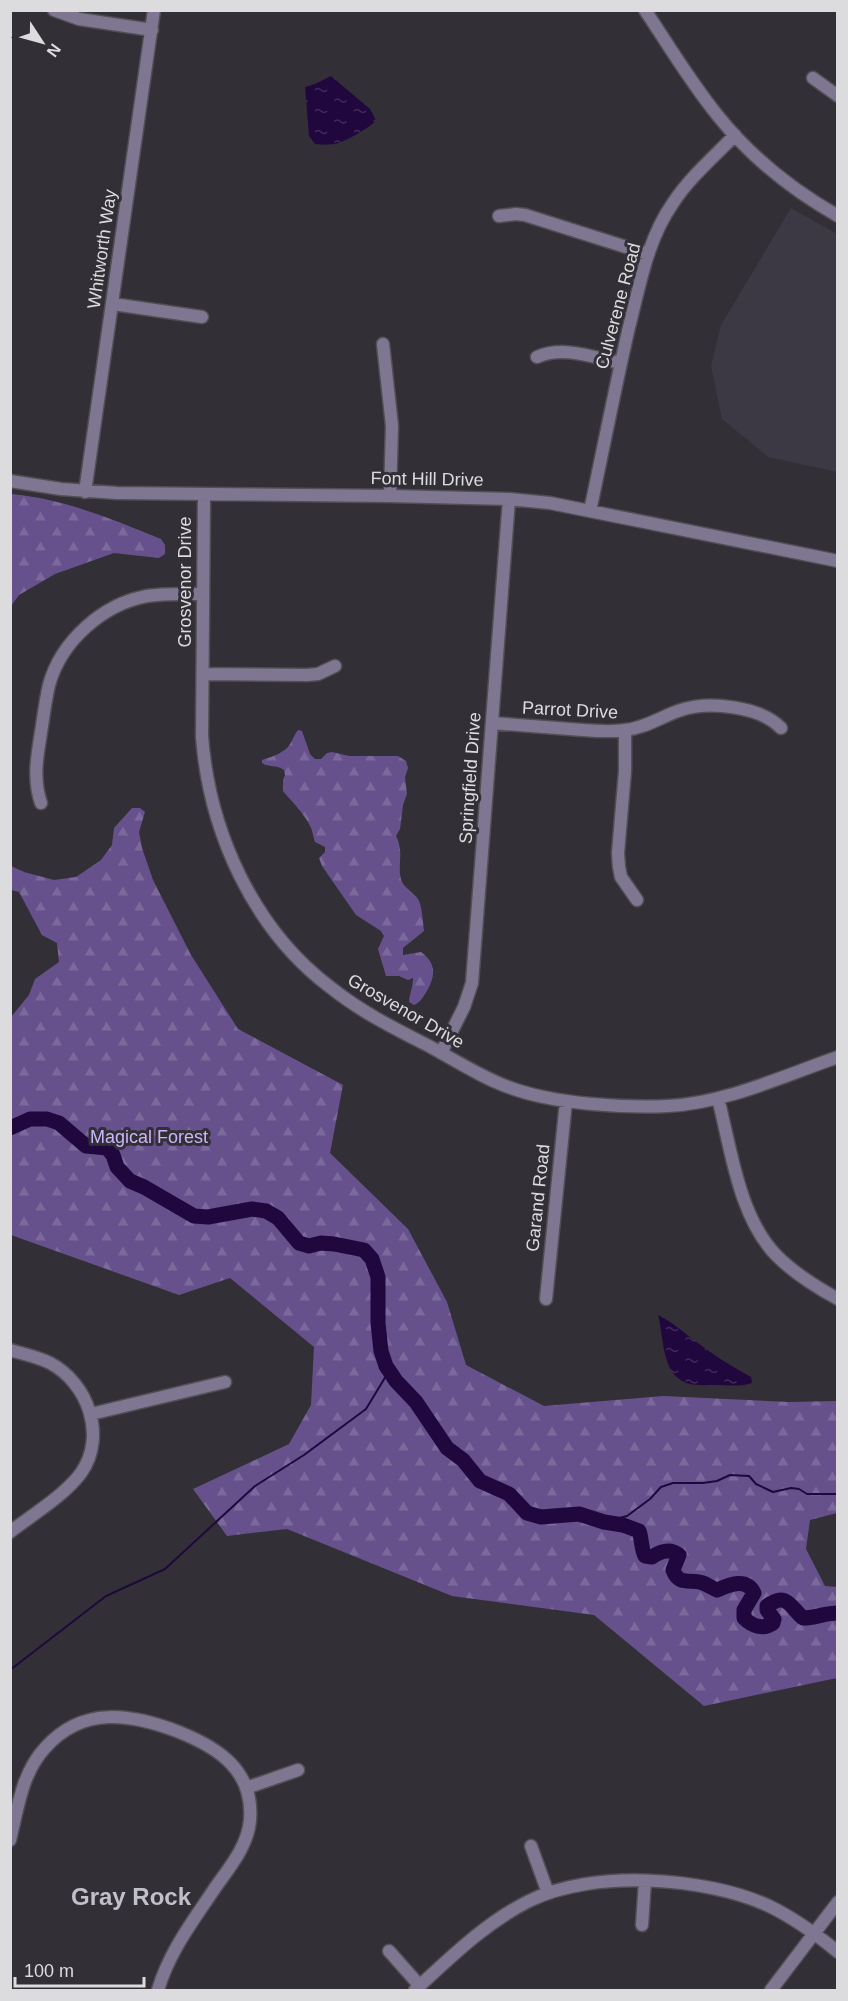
<svg xmlns="http://www.w3.org/2000/svg" width="848" height="2001" font-family="Helvetica,sans-serif">
	<style>
		.built { fill: #3c3844 }
		.forest { fill: url(#forest-firs) }
		.water { fill: url(#water-ripples) }
		.lines { fill: none; stroke-linecap: round; stroke-linejoin: round }
		.stream { stroke: #20083e; stroke-width: 2 }
		.river { stroke: #20083e; stroke-width: 15 }
		.minor-casing { stroke: #514f54; stroke-width: 15 }
		.minor { stroke: #7f7792; stroke-width: 12 }
		.labels { text-anchor: middle; stroke-width: 6; stroke-linejoin: round; paint-order: stroke }
		.street-label { font-size: 18px; fill: #dcdbde; stroke: #323036 }
		.park-label { font-size: 18px; fill: #cbb4fb; stroke: #323036 }
		.district-label { font-size: 24px; font-weight: bold; fill: #c1bfc7; stroke: #323036 }
	</style>
	<defs>
		<pattern id="forest-firs" width="22" height="20" patternUnits="userSpaceOnUse" patternTransform="scale(1.5)"><rect width="22" height="20" fill="#66518c"/><path d="M5 1l3.5 6h-7zM16 11l3.5 6h-7z" fill="#7b699c"/></pattern>
		<pattern id="water-ripples" width="26" height="14" patternUnits="userSpaceOnUse" patternTransform="scale(1.5)"><rect width="26" height="14" fill="#20083e"/><path d="M2 4q2-2 4 0t4 0M15 11q2-2 4 0t4 0" fill="none" stroke="#402b59"/></pattern>
	</defs>
	<rect width="100%" height="100%" fill="#323036"/>
	<path class="built" d="M 791,208 L 837,234 L 837,472 L 768,457 L 722,419 L 711,366 L 721,325 Z"/>
	<path class="forest" d="M 11,494 C 65,499 112,519 161,539 L 165,545 L 165,554 L 159,558 L 114,553 L 55,574 L 19,595 L 11,606 Z
		M 298,730 L 302,731 L 310,754 L 315,759 L 321,759 L 327,753 L 332,752 L 349,756 L 398,756 L 406,761 L 408,768 L 405,777 L 407,794 L 403,805 L 400,829 L 396,836 C 405,854 396,867 402,882 C 405,888 414,893 418,899 C 422,905 423,923 424,931 L 403,948 L 403,955 L 421,952 C 436,963 436,975 427,991 C 423,997 421,1002 414,1005 L 409,1002 C 409,995 413,988 413,978 L 408,980 L 399,976 L 386,976 L 378,949 L 384,936 L 381,931 L 356,915 L 322,866 L 319,858 L 325,852 L 325,847 L 315,842 C 313,837 313,832 311,828 C 304,813 293,803 283,791 L 283,780 L 285,775 L 284,770 C 276,764 269,768 262,763 L 262,760 C 271,757 281,754 288,747 C 292,742 294,735 298,730 Z
		M 132,808 L 140,808 L 145,812 L 139,832 L 142,848 L 153,880 L 191,955 L 238,1029 L 343,1085 L 330,1153 L 408,1229 L 447,1302 L 466,1365 L 544,1406 L 663,1396 L 790,1402 L 837,1401 L 837,1513 L 810,1520 L 806,1549 L 825,1586 L 837,1587 L 837,1678 L 704,1706 L 594,1615 L 452,1596 L 287,1529 L 227,1536 L 193,1489 L 289,1444 L 311,1405 L 314,1347 L 230,1278 L 179,1295 L 11,1235 L 11,1017 L 29,995 L 35,979 L 59,962 L 57,943 L 42,935 L 19,892 L 11,890 L 11,866 L 24,872 L 54,880 L 76,877 L 101,860 L 112,845 L 114,828 Z"/>
	<path class="water" d="M 331,76 L 370,109 L 376,120 C 372,127 347,140 339,143 C 332,145 323,145 315,144 L 309,136 L 305,87 L 315,84 Z
		M 658,1315 C 672,1322 682,1331 694,1340 C 712,1354 731,1366 751,1377 L 752,1383 C 741,1387 726,1385 714,1385 C 706,1385 694,1386 686,1383 C 661,1373 664,1337 658,1315 Z"/>
	<g class="lines">
		<path class="stream" d="M 604,1522 L 627,1516 L 650,1499 L 661,1487 L 673,1483 L 703,1483 L 717,1481 L 730,1475 L 749,1476 L 756,1484 L 773,1492 L 791,1488 L 799,1489 L 807,1494 L 838,1494
			M 10,1670 L 106,1596 L 165,1569 L 255,1486 L 304,1455 L 366,1409 L 389,1371"/>
		<path class="river" d="M 10,1128 L 30,1119 L 47,1119 L 59,1123 L 86,1146 L 107,1148 L 113,1155 L 117,1167 L 130,1181 L 144,1187 L 194,1216 L 208,1217 L 252,1209 L 266,1211 L 278,1218 L 299,1243 L 309,1246 L 321,1243 L 334,1244 L 364,1250 L 372,1259 L 378,1277 L 378,1323 L 381,1351 L 386,1366 L 396,1381 L 416,1402 L 447,1448 L 463,1460 L 480,1481 L 509,1494 L 527,1513 L 541,1517 L 579,1514 L 604,1522 L 623,1525 L 639,1531 C 642,1539 641,1549 645,1556 L 652,1557 C 661,1551 670,1548 679,1555 L 673,1570 C 679,1587 691,1578 703,1583 C 708,1585 712,1588 717,1590 C 729,1585 746,1577 754,1593 L 744,1610 L 744,1618 C 752,1626 763,1630 773,1623 L 774,1619 L 767,1610 L 767,1606 C 787,1591 790,1607 803,1618 C 815,1618 825,1613 838,1613"/>
		<defs>
			<path id="minor" d="M 54,10 L 79,19 L 152,30
				M 645,10 C 669,46 691,83 718,116 C 751,157 792,190 838,216
				M 813,78 L 838,96
				M 499,216 L 516,214 L 525,215 L 648,254
				M 113,304 L 202,317
				M 383,344 L 392,426 L 390,496
				M 537,357 C 564,345 594,358 621,363
				M 10,481 L 61,489 L 117,493 L 390,496 L 509,499 L 550,503 L 838,561
				M 85,492 L 154,10
				M 204,495 L 202,736 C 209,831 253,929 330,987 C 360,1011 393,1028 427,1045 C 455,1060 482,1078 511,1088 C 555,1104 623,1108 668,1106 C 726,1103 783,1076 838,1057
				M 590,511 C 603,450 615,388 629,327 C 640,285 647,240 673,203 C 689,178 714,157 735,135
				M 203,674 L 307,675 L 318,674 L 335,666
				M 492,723 C 518,725 544,727 570,729 C 588,730 607,733 625,730 C 646,728 662,716 681,710 C 709,701 760,706 781,728
				M 625,731 L 625,771 L 618,853 L 619,867 L 621,877 L 637,900
				M 41,803 C 32,777 38,752 42,726 C 44,712 46,698 49,685 C 61,641 103,604 147,596 C 165,593 184,594 202,594
				M 441,1053 L 464,1007 L 472,983 L 509,499
				M 718,1098 C 731,1149 739,1218 777,1256 C 795,1274 816,1287 838,1299
				M 546,1299 L 566,1101
				M 10,1350 C 23,1354 38,1357 50,1363 C 88,1383 107,1436 81,1473 C 65,1495 32,1515 10,1532
				M 91,1414 L 225,1382
				M 246,1788 L 298,1770
				M 10,1840 C 18,1807 22,1773 45,1748 C 83,1705 132,1714 179,1732 C 219,1748 254,1771 250,1820 C 248,1846 229,1868 215,1888 C 193,1921 169,1952 158,1990
				M 531,1846 L 548,1893
				M 642,1925 L 645,1881
				M 389,1951 L 420,1986
				M 415,1990 C 451,1957 485,1923 529,1901 C 593,1869 706,1877 769,1906 C 794,1918 816,1934 838,1952
				M 771,1990 L 838,1902"/>
		</defs>
		<use href="#minor" class="minor-casing"/>
		<use href="#minor" class="minor"/>
	</g>
	<g class="labels">
		<g class="street-label">
			<text transform="translate(102 249) rotate(-82)" y="6">Whitworth Way</text>
			<text transform="translate(618 306) rotate(-75)" y="6">Culverene Road</text>
			<text transform="translate(427 479) rotate(1)" y="6">Font Hill Drive</text>
			<text transform="translate(185 582) rotate(-90)" y="6">Grosvenor Drive</text>
			<text transform="translate(570 710) rotate(3)" y="6">Parrot Drive</text>
			<text transform="translate(470 778) rotate(-86)" y="6">Springfield Drive</text>
			<text transform="translate(406 1011) rotate(30)" y="6">Grosvenor Drive</text>
			<text transform="translate(538 1198) rotate(-84)" y="6">Garand Road</text>
		</g>
		<g class="park-label">
			<text x="149" y="1143">Magical Forest</text>
		</g>
		<g class="district-label">
			<text x="131" y="1905">Gray Rock</text>
		</g>
	</g>
	<rect width="848" height="2001" fill="none" stroke="#dcdbde" stroke-width="24"/>
	<g transform="translate(42 42) rotate(126)" stroke="#323036" stroke-width="4.5" paint-order="stroke">
	<path d="M0-4.5L10 22L0 15L-10 22Z" fill="#dcdbde"/>
	<text y="-9" font-size="16" font-weight="bold" text-anchor="middle" fill="#dcdbde">N</text>
	</g>
	<path d="M15 1977v9h129v-9" fill="none" stroke="#dcdbde" stroke-width="3"/>
	<text x="24" y="1977" font-size="18" fill="#dcdbde" stroke="#323036" stroke-width="4.5" paint-order="stroke">100 m</text>
</svg>
